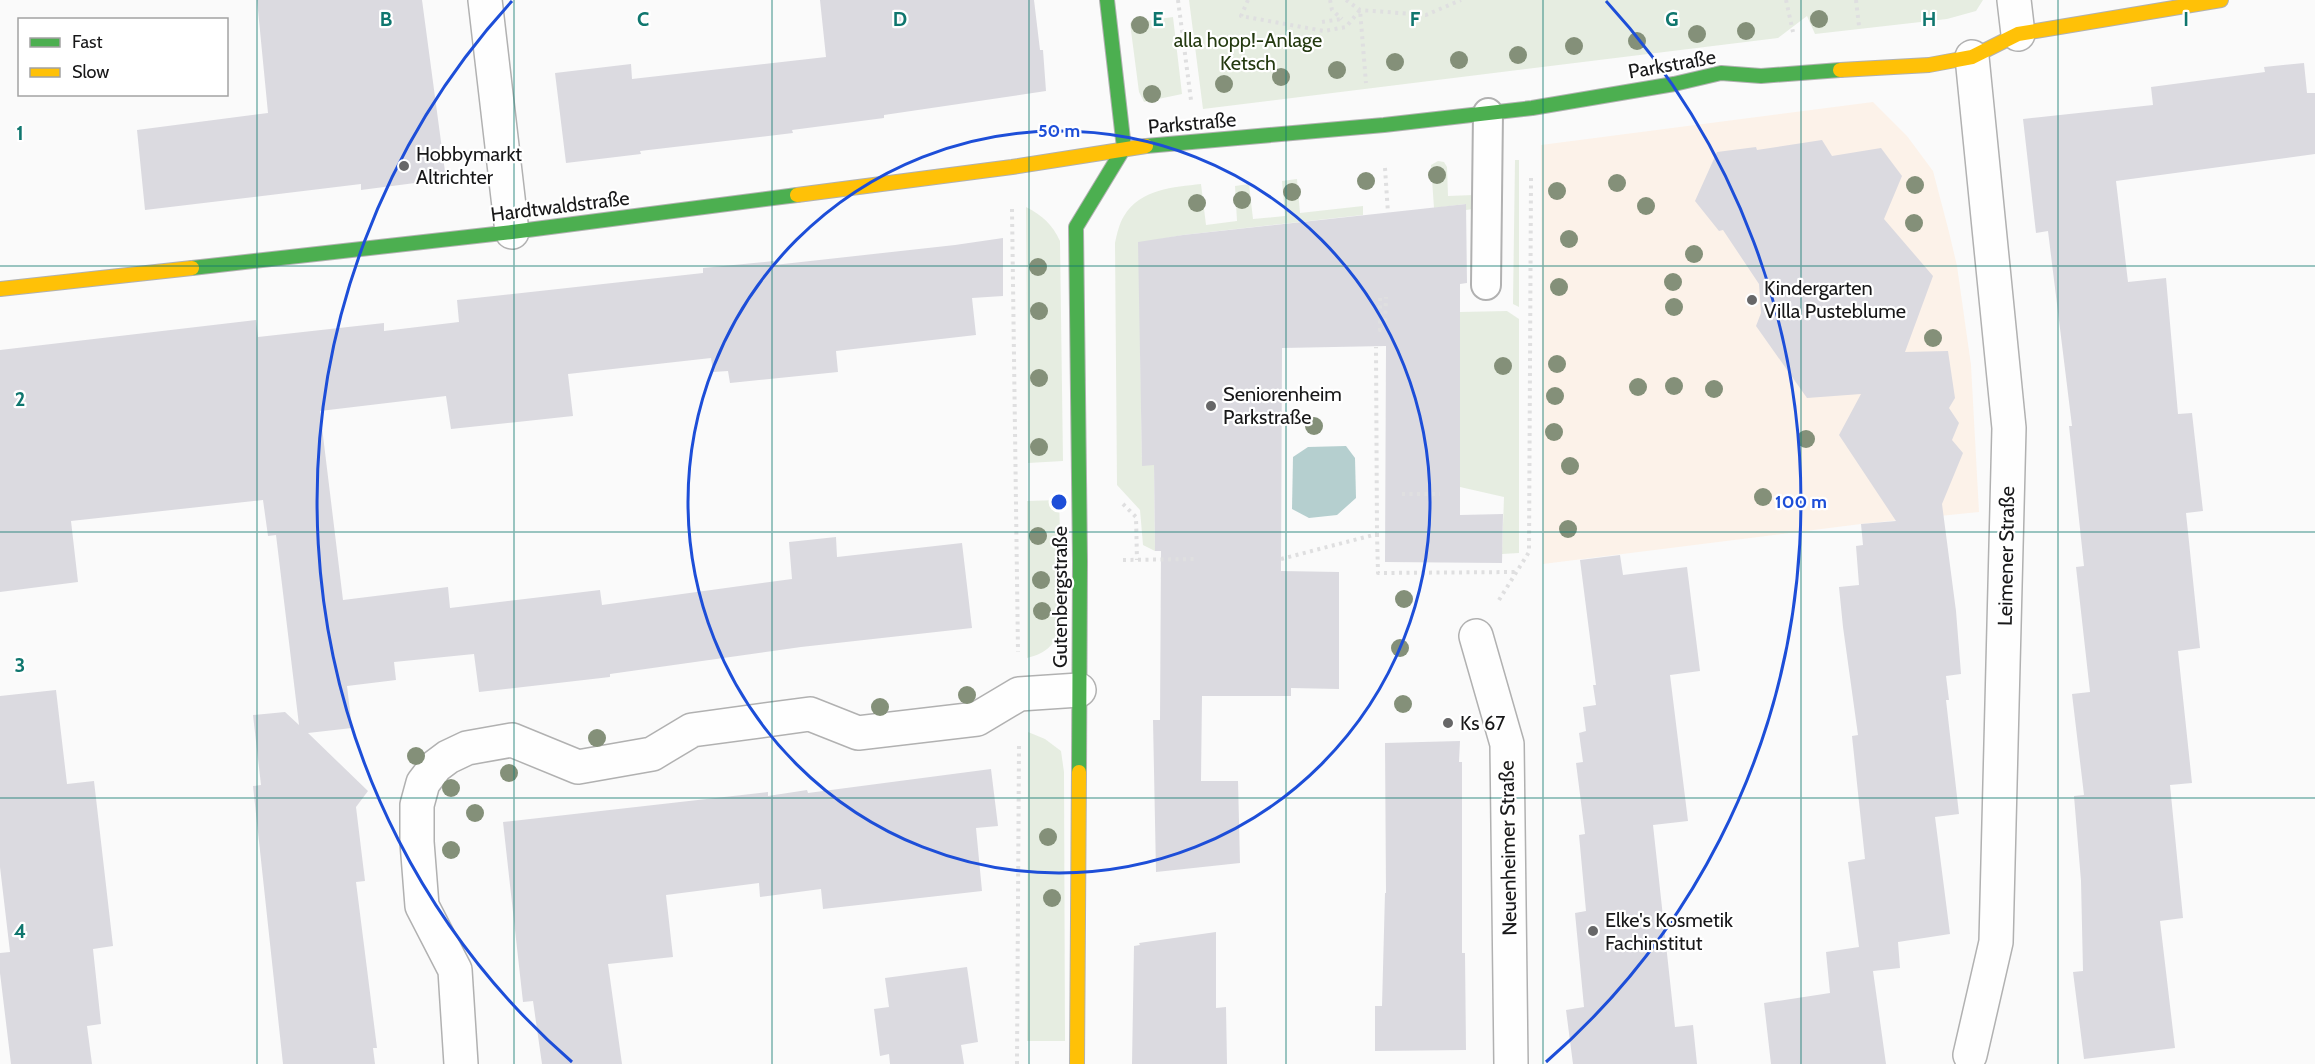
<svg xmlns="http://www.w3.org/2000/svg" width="2315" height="1064" font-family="Cabin,sans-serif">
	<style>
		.education { fill: #fcf2e9 }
		.green { fill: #e6ede1 }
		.water { fill: #b5cfcf }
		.building { fill: #dbdae0 }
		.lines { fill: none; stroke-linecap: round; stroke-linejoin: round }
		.lane-casing { stroke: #b1b1b1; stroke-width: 32 }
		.street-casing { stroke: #b1b1b1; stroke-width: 36 }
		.fast-casing { stroke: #b1b1b1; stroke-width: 16 }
		.slow-casing { stroke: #b1b1b1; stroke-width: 16 }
		.path { stroke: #dfdfe0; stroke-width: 4; stroke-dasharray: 3 4.5; stroke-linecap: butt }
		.lane { stroke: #fefefe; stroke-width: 28 }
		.street { stroke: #fefefe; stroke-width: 33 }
		.fast { stroke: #4caf50; stroke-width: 14 }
		.slow { stroke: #ffc107; stroke-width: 14 }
		.tree { fill: #849079 }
		.grid { fill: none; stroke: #0f766e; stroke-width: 1.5; stroke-opacity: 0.55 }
		.ring { fill: none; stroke: #1d4ed8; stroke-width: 3 }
		.poi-dot { fill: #676768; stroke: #fff; stroke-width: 2 }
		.labels { text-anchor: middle; stroke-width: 4.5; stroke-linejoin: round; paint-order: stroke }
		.park-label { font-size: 20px; fill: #243a10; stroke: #fff }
		.street-label { font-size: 20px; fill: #181819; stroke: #fff }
		.poi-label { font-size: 20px; fill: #181819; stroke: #fff; text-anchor: start }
		.grid-label { font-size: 20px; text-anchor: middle; font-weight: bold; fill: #0f766e; stroke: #fff; stroke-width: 4.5; stroke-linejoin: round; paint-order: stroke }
		.centre { fill: #1d4ed8; stroke: #fff; stroke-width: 3 }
		.ring-label { font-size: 18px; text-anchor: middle; font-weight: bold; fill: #1d4ed8; stroke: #fff; stroke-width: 4.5; stroke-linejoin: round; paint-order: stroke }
	</style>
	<rect width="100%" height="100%" fill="#fafafa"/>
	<path class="education" d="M 1873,102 L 1907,136 L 1933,171 L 1949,232 L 1957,266 L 1971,365 L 1979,512 L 1861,524 L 1543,564 L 1541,145 Z"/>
	<path class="green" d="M 1189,0 L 1983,0 L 1976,11 L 1947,19 L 1815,34 L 1807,16 L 1778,38 L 1203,109 Z
		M 1173,17 L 1182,94 L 1144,102 L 1139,92 L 1130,23 Z
		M 1477,150 L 1478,202 L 1473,209 L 1466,210 L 1465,204 L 1434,208 L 1431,165 L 1438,161 L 1444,162 L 1447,167 L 1448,196 L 1474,195 L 1473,155 Z
		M 1515,160 L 1519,160 L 1519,307 L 1513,304 Z
		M 1297,179 L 1300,213 L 1363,206 L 1363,215 L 1183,235 L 1139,243 L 1142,465 L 1154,465 L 1155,551 L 1143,545 L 1140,510 L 1117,485 L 1115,243 C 1117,234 1119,224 1124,216 C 1140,189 1174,187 1201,184 L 1206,225 L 1237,221 L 1235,186 L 1249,184 L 1253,219 L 1285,216 L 1282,181 Z
		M 1026,207 C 1043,216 1052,224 1060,241 L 1063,461 L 1028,463 Z
		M 1507,311 L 1519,319 L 1519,553 L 1502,554 L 1504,497 L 1460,487 L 1460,312 Z
		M 1059,500 L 1063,628 C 1052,646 1047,653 1027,658 L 1027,501 Z
		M 1028,732 L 1045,739 L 1061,751 L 1064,772 L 1065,1041 L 1027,1041 Z"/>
	<path class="water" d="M 1346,446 L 1355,458 L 1356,498 L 1337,515 L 1309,518 L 1292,509 L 1293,457 L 1308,447 Z"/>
	<path class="building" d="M 257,0 L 422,0 L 446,179 L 361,190 L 361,184 L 145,210 L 137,130 L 268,113 Z
		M 820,0 L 1034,0 L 1040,50 L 1043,50 L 1046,91 L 884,115 L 884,118 L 792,130 L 793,133 L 640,151 L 641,154 L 566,163 L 555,73 L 631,64 L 632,79 L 826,57 Z
		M 2304,63 L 2307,93 L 2315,93 L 2315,154 L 2116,181 L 2128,282 L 2166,278 L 2178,414 L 2192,413 L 2203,511 L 2186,513 L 2200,648 L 2178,651 L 2192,783 L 2170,785 L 2183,918 L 2160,921 L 2175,1048 L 2084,1059 L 2073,972 L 2083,971 L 2081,881 L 2074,796 L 2084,795 L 2072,694 L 2090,692 L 2076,567 L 2084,566 L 2069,426 L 2072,426 L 2048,231 L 2036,233 L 2023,119 L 2153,105 L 2151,87 L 2265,72 L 2264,67 Z
		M 1822,140 L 1832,156 L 1881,148 L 1902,176 L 1884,219 L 1933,276 L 1905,352 L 1948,351 L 1955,398 L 1949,408 L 1959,423 L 1952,440 L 1963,453 L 1942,504 L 1956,611 L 1961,674 L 1946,676 L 1949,700 L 1946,700 L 1959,814 L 1935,817 L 1950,934 L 1898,942 L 1900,968 L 1873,971 L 1886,1064 L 1771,1064 L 1764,1003 L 1830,993 L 1826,952 L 1859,947 L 1848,862 L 1865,859 L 1852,736 L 1858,735 L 1843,627 L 1839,587 L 1859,585 L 1856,546 L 1863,545 L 1861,524 L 1896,521 L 1839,435 L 1861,394 L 1807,398 L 1756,326 L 1761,313 L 1759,284 L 1723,230 L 1719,231 L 1695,201 L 1717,152 L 1756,147 L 1757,150 Z
		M 1466,204 L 1467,283 L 1460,284 L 1460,515 L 1503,514 L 1502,563 L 1385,562 L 1386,346 L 1282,348 L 1281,571 L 1339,572 L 1339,689 L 1291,688 L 1291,696 L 1202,696 L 1201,781 L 1238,781 L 1240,863 L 1156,872 L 1153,720 L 1160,720 L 1161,551 L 1155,551 L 1154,465 L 1142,466 L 1138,242 L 1183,235 Z
		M 1003,238 L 1003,296 L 972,298 L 976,335 L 836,351 L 838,372 L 730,383 L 728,371 L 713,372 L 711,358 L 568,374 L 573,416 L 451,429 L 446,396 L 320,411 L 343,600 L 448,587 L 450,608 L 600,590 L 602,605 L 792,579 L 789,542 L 836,537 L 837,557 L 962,543 L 972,628 L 801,647 L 610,674 L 610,677 L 479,692 L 474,654 L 394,662 L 396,680 L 347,686 L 352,728 L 308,733 L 368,791 L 356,807 L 365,881 L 356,882 L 377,1048 L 373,1048 L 375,1064 L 283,1064 L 253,786 L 261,785 L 253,715 L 285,712 L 299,725 L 276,535 L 268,536 L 263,500 L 71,521 L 78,582 L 0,592 L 0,350 L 256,320 L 258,337 L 384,323 L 384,331 L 459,322 L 457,300 L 703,273 L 703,268 L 774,261 L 774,265 L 955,245 Z
		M 1620,555 L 1623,575 L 1687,567 L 1700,671 L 1670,675 L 1688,821 L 1653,825 L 1675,1027 L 1693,1025 L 1697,1064 L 1573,1064 L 1566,1010 L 1584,1007 L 1575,913 L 1586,911 L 1579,835 L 1585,834 L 1576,763 L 1583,762 L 1579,733 L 1586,731 L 1583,707 L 1596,705 L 1593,685 L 1596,685 L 1580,560 Z
		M 56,690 L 67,784 L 94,781 L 113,946 L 93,949 L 101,1024 L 87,1026 L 92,1064 L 11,1064 L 0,973 L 0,953 L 10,952 L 0,867 L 0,696 Z
		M 1460,741 L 1459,762 L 1462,762 L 1462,953 L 1465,953 L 1466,1050 L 1375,1051 L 1375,1006 L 1382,1006 L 1385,893 L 1386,893 L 1385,743 Z
		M 991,769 L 998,826 L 976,828 L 982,891 L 823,909 L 821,889 L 760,897 L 759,883 L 666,895 L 673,957 L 608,964 L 622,1064 L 542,1064 L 533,1001 L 523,1002 L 503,822 L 768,792 L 768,796 L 807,790 L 808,793 Z
		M 1216,932 L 1216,1008 L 1226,1007 L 1227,1064 L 1132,1064 L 1134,946 L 1140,945 L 1139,943 Z
		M 967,967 L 978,1042 L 961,1045 L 964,1064 L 890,1064 L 889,1054 L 880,1056 L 874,1009 L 889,1007 L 885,978 Z"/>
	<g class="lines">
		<defs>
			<path id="lane" d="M 1486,285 L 1488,113"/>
			<path id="street" d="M 485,0 L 512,232
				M 2014,0 L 2018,34
				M 1476,636 L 1507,744 L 1511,1064
				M 1970,1055 L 1996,942 L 2009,428 L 1972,57
				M 461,1064 L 455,970 L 422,906 L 417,842 L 417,805 L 423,783 L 436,766 L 448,757 L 467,748 L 512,740 L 578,767 L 652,754 L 692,730 L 810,714 L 858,733 L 977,719 L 1019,694 L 1079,690"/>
			<path id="fast" d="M 1146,146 L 1384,125 L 1532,108 L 1674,84 L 1721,73 L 1761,76 L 1840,70
				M 192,268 L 512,232 L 797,195
				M 1079,772 L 1080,561 L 1076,227 L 1124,148 L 1107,0"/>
			<path id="slow" d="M 1840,70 L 1929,65 L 1972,57 L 2018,34 L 2221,0
				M 797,195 L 1012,167 L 1146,146
				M 0,289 L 192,268
				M 1077,1064 L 1079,772"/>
		</defs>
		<use href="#lane" class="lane-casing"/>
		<use href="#street" class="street-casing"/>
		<use href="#fast" class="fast-casing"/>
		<use href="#slow" class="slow-casing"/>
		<path class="path" d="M 1178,0 L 1191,100
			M 1248,0 L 1241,16 L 1324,31 L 1346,27 L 1360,10 L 1366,83
			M 1330,0 L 1332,10 L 1342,19
			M 1346,0 L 1360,10 L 1426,15 L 1461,0
			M 1786,0 L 1793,32
			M 1856,0 L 1859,26
			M 1322,22 L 1341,19
			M 1385,168 L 1388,213
			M 1012,209 L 1018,652
			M 1380,298 L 1380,330 L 1385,329 L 1386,297
			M 1402,494 L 1440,494
			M 1123,504 L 1136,517 L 1137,560
			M 1377,534 L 1378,573 L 1516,572
			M 1281,559 L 1377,534 L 1376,347
			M 1123,560 L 1197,559
			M 1499,600 L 1529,552 L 1531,178
			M 1017,1064 L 1019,743"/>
		<use href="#lane" class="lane"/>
		<use href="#street" class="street"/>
		<use href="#fast" class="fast"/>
		<use href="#slow" class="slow"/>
	</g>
	<g class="tree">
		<circle cx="1819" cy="19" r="9"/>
		<circle cx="1140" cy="25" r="9"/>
		<circle cx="1746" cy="31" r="9"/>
		<circle cx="1697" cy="34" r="9"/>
		<circle cx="1637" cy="41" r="9"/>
		<circle cx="1574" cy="46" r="9"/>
		<circle cx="1518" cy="55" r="9"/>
		<circle cx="1459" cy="60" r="9"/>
		<circle cx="1395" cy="62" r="9"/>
		<circle cx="1337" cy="70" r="9"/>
		<circle cx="1281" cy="77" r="9"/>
		<circle cx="1224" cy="84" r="9"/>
		<circle cx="1152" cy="94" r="9"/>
		<circle cx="1437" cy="175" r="9"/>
		<circle cx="1366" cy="181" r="9"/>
		<circle cx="1617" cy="183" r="9"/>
		<circle cx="1915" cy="185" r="9"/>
		<circle cx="1557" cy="191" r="9"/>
		<circle cx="1292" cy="192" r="9"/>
		<circle cx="1242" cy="200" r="9"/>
		<circle cx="1197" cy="203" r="9"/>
		<circle cx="1646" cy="206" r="9"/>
		<circle cx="1914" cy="223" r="9"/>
		<circle cx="1569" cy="239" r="9"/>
		<circle cx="1694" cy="254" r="9"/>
		<circle cx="1038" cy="267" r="9"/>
		<circle cx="1673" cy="282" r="9"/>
		<circle cx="1559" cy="287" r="9"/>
		<circle cx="1674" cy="307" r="9"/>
		<circle cx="1039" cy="311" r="9"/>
		<circle cx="1933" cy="338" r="9"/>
		<circle cx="1557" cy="364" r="9"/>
		<circle cx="1503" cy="366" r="9"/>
		<circle cx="1039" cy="378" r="9"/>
		<circle cx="1674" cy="386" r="9"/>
		<circle cx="1638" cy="387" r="9"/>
		<circle cx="1714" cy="389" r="9"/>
		<circle cx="1555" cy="396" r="9"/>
		<circle cx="1314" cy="426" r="9"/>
		<circle cx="1554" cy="432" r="9"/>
		<circle cx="1806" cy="439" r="9"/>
		<circle cx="1039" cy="447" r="9"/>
		<circle cx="1570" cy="466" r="9"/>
		<circle cx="1763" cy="497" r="9"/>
		<circle cx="1568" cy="529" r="9"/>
		<circle cx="1038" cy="536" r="9"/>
		<circle cx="1041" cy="580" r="9"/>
		<circle cx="1404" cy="599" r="9"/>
		<circle cx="1042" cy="611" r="9"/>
		<circle cx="1400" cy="648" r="9"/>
		<circle cx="967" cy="695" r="9"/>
		<circle cx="1403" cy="704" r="9"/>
		<circle cx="880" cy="707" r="9"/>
		<circle cx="597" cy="738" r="9"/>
		<circle cx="416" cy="756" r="9"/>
		<circle cx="509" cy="773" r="9"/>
		<circle cx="451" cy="788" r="9"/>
		<circle cx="475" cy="813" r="9"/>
		<circle cx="1048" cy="837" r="9"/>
		<circle cx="451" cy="850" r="9"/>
		<circle cx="1052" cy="898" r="9"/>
	</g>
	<path class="grid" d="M 257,0 L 257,1064M 514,0 L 514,1064M 772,0 L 772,1064M 1029,0 L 1029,1064M 1286,0 L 1286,1064M 1543,0 L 1543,1064M 1801,0 L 1801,1064M 2058,0 L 2058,1064M 0,266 L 2315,266M 0,532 L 2315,532M 0,798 L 2315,798"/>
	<g class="ring">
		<circle cx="1059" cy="502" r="371"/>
		<path d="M572 1062A742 742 0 0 1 512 1M1606 1A742 742 0 0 1 1546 1062"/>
	</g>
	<g class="poi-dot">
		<circle cx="404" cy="166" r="6"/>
		<circle cx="1752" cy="300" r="6"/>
		<circle cx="1211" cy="406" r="6"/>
		<circle cx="1448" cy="723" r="6"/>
		<circle cx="1593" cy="931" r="6"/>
	</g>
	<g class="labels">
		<g class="park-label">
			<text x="1248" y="47">alla hopp!-Anlage<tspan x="1248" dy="23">Ketsch</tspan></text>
		</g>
		<g class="street-label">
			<text transform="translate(1672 64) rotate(-10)" y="7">Parkstraße</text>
			<text transform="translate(1192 123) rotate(-5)" y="7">Parkstraße</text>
			<text transform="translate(560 206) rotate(-7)" y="7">Hardtwaldstraße</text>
			<text transform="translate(2006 556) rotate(-89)" y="7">Leimener Straße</text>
			<text transform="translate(1060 597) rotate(-90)" y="7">Gutenbergstraße</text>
			<text transform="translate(1508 848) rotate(-91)" y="7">Neuenheimer Straße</text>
		</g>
		<g class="poi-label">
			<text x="416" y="161">Hobbymarkt<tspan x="416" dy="23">Altrichter</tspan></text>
			<text x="1764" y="295">Kindergarten<tspan x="1764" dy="23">Villa Pusteblume</tspan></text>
			<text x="1223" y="401">Seniorenheim<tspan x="1223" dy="23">Parkstraße</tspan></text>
			<text x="1460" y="730">Ks 67</text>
			<text x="1605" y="927">Elke's Kosmetik<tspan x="1605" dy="23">Fachinstitut</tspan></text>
		</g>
	</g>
	<g class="grid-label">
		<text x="386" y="26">B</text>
		<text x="643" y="26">C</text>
		<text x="900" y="26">D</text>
		<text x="1158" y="26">E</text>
		<text x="1415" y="26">F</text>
		<text x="1672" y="26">G</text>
		<text x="1929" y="26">H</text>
		<text x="2186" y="26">I</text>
		<text x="20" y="140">1</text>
		<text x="20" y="406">2</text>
		<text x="20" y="672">3</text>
		<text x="20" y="938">4</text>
	</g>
	<circle cx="1059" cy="502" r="9" class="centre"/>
	<g class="ring-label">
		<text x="1059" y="137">50 m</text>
		<text x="1801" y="508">100 m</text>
	</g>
	<rect x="18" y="18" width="210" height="78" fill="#ffffff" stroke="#a3a3a3" stroke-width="1.5"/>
	<rect x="30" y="38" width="30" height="9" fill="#4caf50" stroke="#a3a3a3" stroke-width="1.5"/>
	<text x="72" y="48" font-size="18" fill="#181819">Fast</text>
	<rect x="30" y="68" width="30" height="9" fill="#ffc107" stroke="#a3a3a3" stroke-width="1.5"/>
	<text x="72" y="78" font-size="18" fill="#181819">Slow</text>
</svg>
